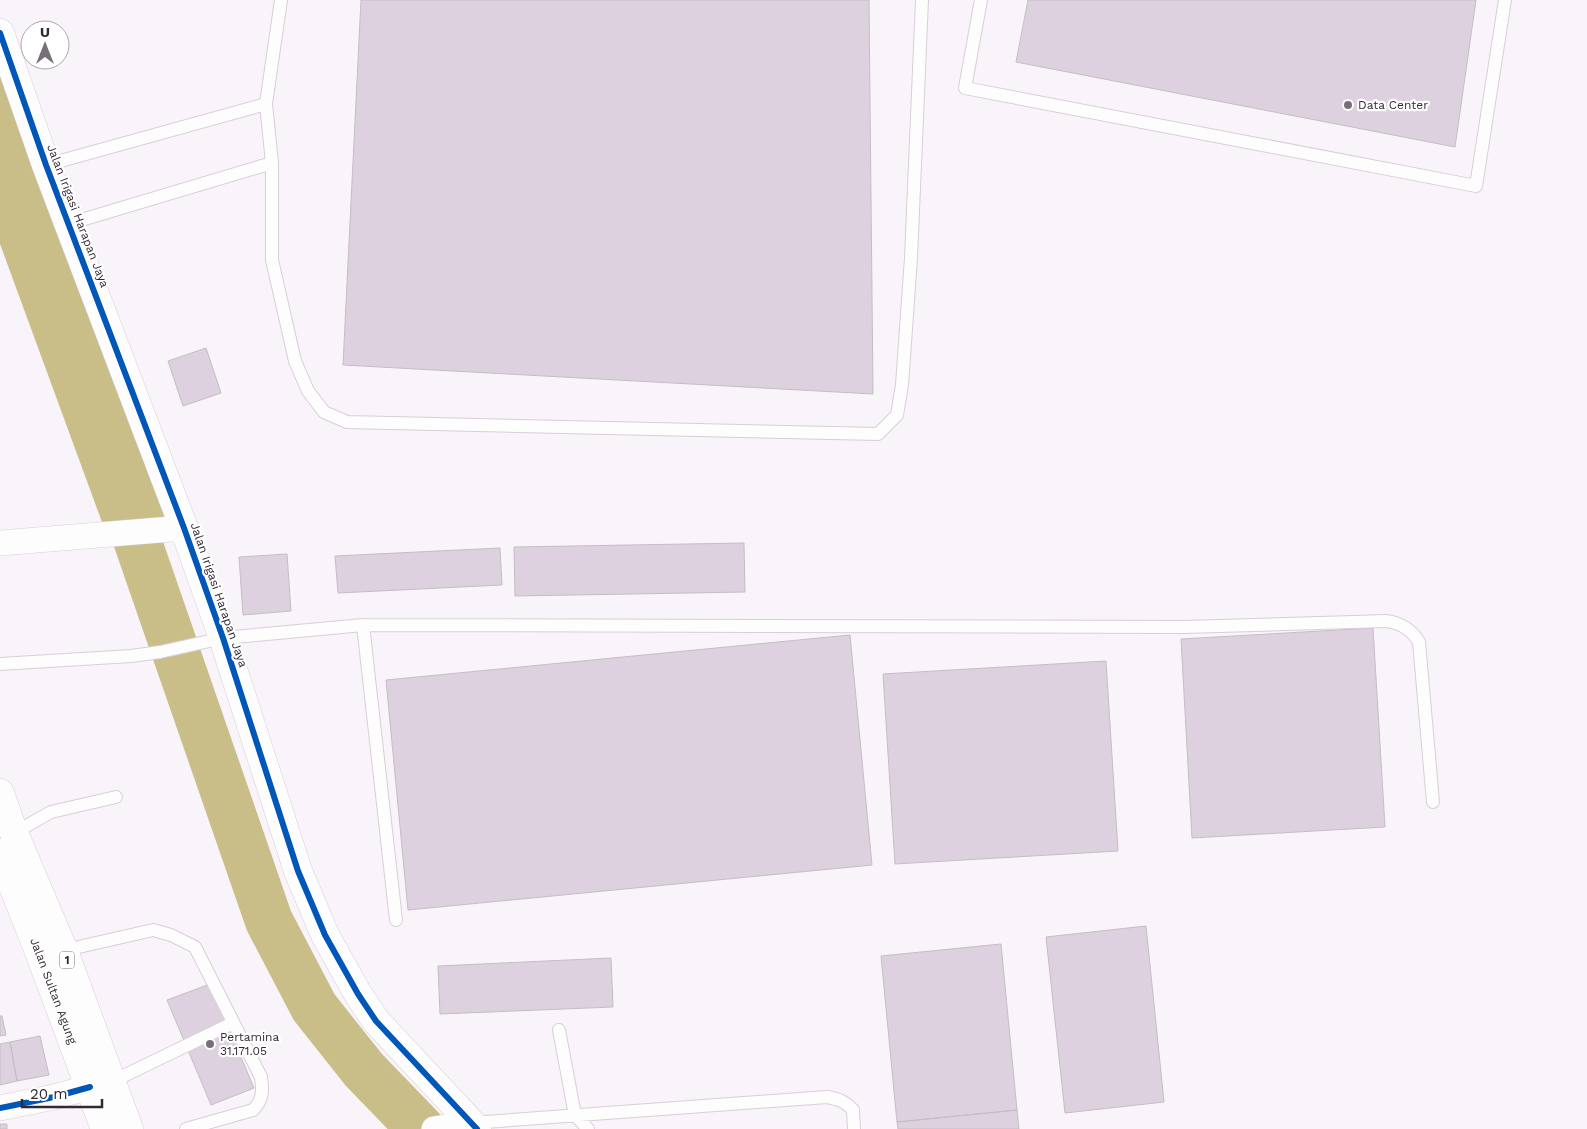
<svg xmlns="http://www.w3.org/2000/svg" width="1587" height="1129" font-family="'Work Sans',sans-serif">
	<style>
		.water { fill: #c9be88 }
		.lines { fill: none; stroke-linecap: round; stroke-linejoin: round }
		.river { stroke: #c9be88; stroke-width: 48 }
		.building { fill: #ded1df; stroke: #c4bdc5 }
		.service-casing { stroke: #d7cfd7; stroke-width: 14 }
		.minor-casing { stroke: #d7cfd7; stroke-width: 26 }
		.tertiary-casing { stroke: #d7cfd7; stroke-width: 29 }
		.trunk-casing { stroke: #d7cfd7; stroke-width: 29 }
		.service { stroke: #fefdfe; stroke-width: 12 }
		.minor { stroke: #fefdfe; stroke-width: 25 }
		.tertiary { stroke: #fefdfe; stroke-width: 28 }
		.trunk { stroke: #fefdfe; stroke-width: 28 }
		.cycleway-casing { stroke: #fff; stroke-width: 9 }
		.cycleway { stroke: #0057b8; stroke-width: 6 }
		.poi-dot { fill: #787079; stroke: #fff; stroke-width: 2 }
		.labels { text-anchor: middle; stroke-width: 4.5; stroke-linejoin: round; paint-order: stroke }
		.shield { fill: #fff; stroke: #706971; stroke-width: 1 }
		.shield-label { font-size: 11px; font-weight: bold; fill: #332934 }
		.poi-label { font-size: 12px; fill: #332934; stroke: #fff; text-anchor: start }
		.street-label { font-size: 12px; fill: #332934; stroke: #fff }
	</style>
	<rect width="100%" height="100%" fill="#f9f4f9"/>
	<path class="water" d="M 0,34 L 184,528 L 106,533 L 0,244 Z"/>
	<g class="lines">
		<path class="river" d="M 117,482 L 269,921 L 314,1007 L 364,1070 L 421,1129"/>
	</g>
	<path class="building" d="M 361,0 L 869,0 L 873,394 L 343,365 Z
		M 1028,0 L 1476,0 L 1455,147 L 1016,62 Z
		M 206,348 L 221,393 L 183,406 L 168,361 Z
		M 744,543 L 745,592 L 515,596 L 514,547 Z
		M 500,548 L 502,585 L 338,593 L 335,556 Z
		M 287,554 L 291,611 L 243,615 L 239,557 Z
		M 1373,628 L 1385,827 L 1192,838 L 1181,639 Z
		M 850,635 L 872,865 L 408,910 L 386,680 Z
		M 1106,661 L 1118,851 L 895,864 L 883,674 Z
		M 1146,926 L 1164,1102 L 1065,1113 L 1046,937 Z
		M 1001,944 L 1017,1110 L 897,1122 L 881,956 Z
		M 611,958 L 613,1007 L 440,1014 L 438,966 Z
		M 210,984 L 254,1088 L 211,1105 L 167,1000 Z
		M 0,1016 L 2,1016 L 6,1035 L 0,1036 Z
		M 40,1036 L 49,1075 L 17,1081 L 10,1042 Z
		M 10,1042 L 17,1081 L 0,1085 L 0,1044 Z
		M 1017,1110 L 1019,1129 L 898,1129 L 897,1122 Z
		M 0,1124 L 7,1124 L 7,1129 L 0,1129 Z"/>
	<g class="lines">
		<defs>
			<path id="service" d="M 281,0 L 266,104 L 272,163 L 272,260 L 295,361 L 308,391 L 324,412 L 347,422 L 878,434 L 897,415 L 902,385 L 911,258 L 922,0
				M 981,0 L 965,88 L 1476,186 L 1505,0
				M 46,165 L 266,104
				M 68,224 L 272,163
				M 363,625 L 396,920
				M 0,664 L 131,656 L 160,652 L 223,638 L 363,625 L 1184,627 L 1386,621 C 1401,623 1411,629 1419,642 L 1433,802
				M 14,833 L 51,812 L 116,797
				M 61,951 L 153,930 L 171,935 L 195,947 L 261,1077 C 263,1091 263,1100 253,1110 L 186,1129
				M 559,1030 L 575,1115 L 588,1129
				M 111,1082 L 233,1023
				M 471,1123 L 827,1097 C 838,1099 845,1101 853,1110 L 854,1129"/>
			<path id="minor" d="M 0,543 L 184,528
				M 0,1108 L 54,1097 L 90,1087
				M 434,1129 L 471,1123"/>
			<path id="tertiary" d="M 0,33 L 46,165 L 184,528 L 223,638 L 298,871 L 325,935 L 358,994 L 376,1021 L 477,1129"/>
			<g id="trunk">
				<path d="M 0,793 L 14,833 L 64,951 L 129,1129"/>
				<path id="s1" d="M 0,853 L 39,952 L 105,1129"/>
			</g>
		</defs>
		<use href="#service" class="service-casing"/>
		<use href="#minor" class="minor-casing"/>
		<use href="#tertiary" class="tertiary-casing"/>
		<use href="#trunk" class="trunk-casing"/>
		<use href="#service" class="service"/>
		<use href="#minor" class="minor"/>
		<use href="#tertiary" class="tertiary"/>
		<use href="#trunk" class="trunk"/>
		<defs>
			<path id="cycleway" d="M 0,33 L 46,165 L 184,528 L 223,638 L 298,871 L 325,935 L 358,994 L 376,1021 L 477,1129
				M 0,1108 L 54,1097 L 90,1087"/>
		</defs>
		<use href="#cycleway" class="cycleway-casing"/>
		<use href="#cycleway" class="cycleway"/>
	</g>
	<g class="poi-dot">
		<circle cx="1348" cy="105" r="5"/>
		<circle cx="210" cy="1044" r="5"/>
	</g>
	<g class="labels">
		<rect class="shield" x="59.5" y="951.5" width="15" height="17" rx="4"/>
		<g class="shield-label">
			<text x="67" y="964">1</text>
		</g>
		<g class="poi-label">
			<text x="1358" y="109">Data Center</text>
			<text x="220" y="1041">Pertamina<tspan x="220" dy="14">31.171.05</tspan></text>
		</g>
		<g class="street-label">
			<text transform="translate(78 216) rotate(69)" y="4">Jalan Irigasi Harapan Jaya</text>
			<text transform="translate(219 595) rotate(71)" y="4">Jalan Irigasi Harapan Jaya</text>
			<text dy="4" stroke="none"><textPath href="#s1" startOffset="148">Jalan Sultan Agung</textPath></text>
		</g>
	</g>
	<g transform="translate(45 45)"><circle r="24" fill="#ffffff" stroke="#ada9ae"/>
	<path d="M0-4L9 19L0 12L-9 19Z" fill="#787079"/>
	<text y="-8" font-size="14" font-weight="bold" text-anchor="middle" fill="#332934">U</text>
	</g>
	<path d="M22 1099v8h80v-8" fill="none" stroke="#332934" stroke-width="2.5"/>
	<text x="30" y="1099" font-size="15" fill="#332934" stroke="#ffffff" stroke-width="4" paint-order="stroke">20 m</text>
</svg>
